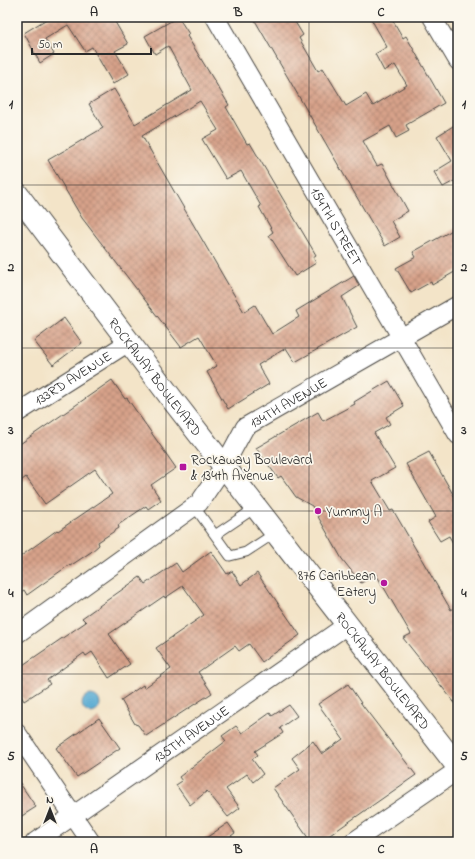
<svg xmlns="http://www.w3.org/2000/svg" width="475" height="859" font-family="'Indie Flower',sans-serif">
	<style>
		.water { fill: #55a9d1; stroke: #406a7e }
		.building { fill: url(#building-cross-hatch) }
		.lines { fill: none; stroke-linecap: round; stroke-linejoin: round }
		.service-casing { stroke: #494743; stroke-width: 11 }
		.minor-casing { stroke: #494743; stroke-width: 20 }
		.primary-casing { stroke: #494743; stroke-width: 24 }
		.service { stroke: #fff; stroke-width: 9 }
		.minor { stroke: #fff; stroke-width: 18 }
		.primary { stroke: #fff; stroke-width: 22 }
		.grid { fill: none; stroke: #2b2b2b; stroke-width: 1; stroke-opacity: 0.55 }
		.poi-dot { fill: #b5179e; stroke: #fbf7ec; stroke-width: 1.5 }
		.labels { text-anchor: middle; stroke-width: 3.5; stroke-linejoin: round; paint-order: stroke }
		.street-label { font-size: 14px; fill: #2b2b2b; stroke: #fbf7ec }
		.poi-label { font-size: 14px; fill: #2b2b2b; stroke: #fbf7ec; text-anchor: start }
		.neatline { fill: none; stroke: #2b2b2b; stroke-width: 1.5 }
		.grid-label { font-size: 13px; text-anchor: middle; font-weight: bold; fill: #2b2b2b }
	</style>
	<defs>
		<pattern id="building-cross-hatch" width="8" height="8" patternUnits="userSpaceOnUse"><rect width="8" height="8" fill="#d7a28a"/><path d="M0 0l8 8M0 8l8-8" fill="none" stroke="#af8471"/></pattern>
	</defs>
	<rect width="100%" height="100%" fill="#fbf7ec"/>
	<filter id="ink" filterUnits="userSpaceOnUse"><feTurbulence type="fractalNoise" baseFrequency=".025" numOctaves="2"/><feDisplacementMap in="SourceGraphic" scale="8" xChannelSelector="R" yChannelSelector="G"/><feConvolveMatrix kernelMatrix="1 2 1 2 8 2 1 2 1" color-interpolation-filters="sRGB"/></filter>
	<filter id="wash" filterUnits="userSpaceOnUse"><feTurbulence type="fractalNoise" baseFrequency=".012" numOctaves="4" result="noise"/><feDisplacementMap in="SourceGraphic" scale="16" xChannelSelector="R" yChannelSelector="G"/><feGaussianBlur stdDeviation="0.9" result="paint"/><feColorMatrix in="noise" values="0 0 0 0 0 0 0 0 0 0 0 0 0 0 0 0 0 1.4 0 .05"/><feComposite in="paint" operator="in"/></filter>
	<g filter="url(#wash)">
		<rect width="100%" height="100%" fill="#f3e4c8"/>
		<path class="water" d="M82 704a9 9 0 1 1 18 0a9 9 0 1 1-18 0Z"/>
		<g id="blocks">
			<path class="building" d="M 50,17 L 112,17 L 128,44 L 115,51 L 129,74 L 113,84 L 92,47 L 85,51 L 68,25 L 45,39 L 54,54 L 40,63 L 24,33 Z
				M 178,17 L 189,34 L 187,36 L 229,105 L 226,107 L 247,144 L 250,143 L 316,255 L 313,257 L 316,263 L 295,276 L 269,235 L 273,232 L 259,207 L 261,206 L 241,171 L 226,179 L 202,139 L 218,130 L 200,101 L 142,136 L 244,312 L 255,305 L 272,334 L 299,317 L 296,311 L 354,276 L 359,286 L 342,297 L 357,327 L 295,362 L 286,348 L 258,365 L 269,384 L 228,409 L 207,372 L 217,366 L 199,336 L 181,347 L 82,218 L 48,160 L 103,128 L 89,104 L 114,89 L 135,124 L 192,90 L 168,46 L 155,54 L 145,36 Z
				M 253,17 L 292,17 L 303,35 L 299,38 L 318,71 L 323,68 L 346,106 L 366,94 L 373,106 L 407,85 L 395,65 L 384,71 L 375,54 L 387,47 L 370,17 L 391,17 L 403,38 L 406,36 L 444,103 L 406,125 L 409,131 L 396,138 L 390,126 L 363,141 L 377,166 L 382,164 L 408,211 L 391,221 L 400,237 L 385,246 Z
				M 458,123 L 458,179 L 443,187 L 434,172 L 452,161 L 437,136 Z
				M 458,227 L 458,270 L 432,285 L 431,282 L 411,293 L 396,268 L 416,257 L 413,252 Z
				M 64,318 L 82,343 L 53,365 L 34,341 Z
				M 112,380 L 125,399 L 127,398 L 176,468 L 151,485 L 161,500 L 148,509 L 146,506 L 118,525 L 119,528 L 98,542 L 99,545 L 91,552 L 70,566 L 69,565 L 27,595 L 24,590 L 17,594 L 17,559 L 57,530 L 58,531 L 112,494 L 95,469 L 45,504 L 26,477 L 17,484 L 17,446 Z
				M 389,381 L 404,406 L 386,417 L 390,424 L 374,433 L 395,468 L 372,481 L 390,511 L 393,510 L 451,610 L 458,606 L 458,707 L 403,638 L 411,634 L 376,574 L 361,583 L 342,559 L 312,506 L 296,497 L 281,476 L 278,478 L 256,448 L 318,412 L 323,421 L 355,404 L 354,402 Z
				M 429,452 L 458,503 L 458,552 L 449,536 L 440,541 L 428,522 L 436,517 L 406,464 Z
				M 211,551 L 227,574 L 232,571 L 241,585 L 257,573 L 300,635 L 262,662 L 249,644 L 239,651 L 235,646 L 198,672 L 212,693 L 146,736 L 138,725 L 135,724 L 121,700 L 143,685 L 144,688 L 171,669 L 156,648 L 204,615 L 183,586 L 165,598 L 164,596 L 109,634 L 130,664 L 109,678 L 92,652 L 86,656 L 84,653 L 47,680 L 50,684 L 24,701 L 17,689 L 17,669 L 86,622 L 82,618 L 140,577 L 145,584 L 176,563 L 182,572 Z
				M 348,684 L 363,706 L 416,775 L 320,842 L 311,842 L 273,788 L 300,769 L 292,758 L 313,741 L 322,754 L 343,739 L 318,704 Z
				M 289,705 L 297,716 L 280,728 L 283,733 L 255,751 L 258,755 L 252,759 L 263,774 L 253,782 L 247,774 L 226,789 L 240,808 L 228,817 L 207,791 L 190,805 L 176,785 L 182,781 L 179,777 L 226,741 L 222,736 L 236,726 L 242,733 L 270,713 L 272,716 Z
				M 99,718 L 120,748 L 77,777 L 56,748 Z
				M 17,779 L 36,807 L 17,819 Z
				M 228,823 L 235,833 L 227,839 L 222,842 L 200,842 Z"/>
		</g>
	</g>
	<g filter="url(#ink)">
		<use href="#blocks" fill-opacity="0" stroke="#494743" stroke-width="1"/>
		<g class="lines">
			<defs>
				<path id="service" d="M 194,506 L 230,556 L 246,552 L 275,533
					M 215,535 L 255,508"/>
				<g id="minor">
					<path id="s1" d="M 215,17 L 458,435"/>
					<path d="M 432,17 L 458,61"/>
					<path id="s2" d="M 17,413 L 129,342"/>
					<path id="s3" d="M 17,634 L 199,503 L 224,466 L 245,427 L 458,305"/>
					<path d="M 17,733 L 91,842"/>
					<path id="s4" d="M 35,842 L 347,625"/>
					<path d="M 353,842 L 458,770"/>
				</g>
				<g id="primary">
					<path id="s5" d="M 17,194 L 175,403 L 458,767"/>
				</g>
			</defs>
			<use href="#service" class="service-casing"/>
			<use href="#minor" class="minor-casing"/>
			<use href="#primary" class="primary-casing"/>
			<use href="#service" class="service"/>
			<use href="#minor" class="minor"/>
			<use href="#primary" class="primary"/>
		</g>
	</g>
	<path class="grid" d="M 166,17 L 166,842M 309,17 L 309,842M 17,185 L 458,185M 17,348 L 458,348M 17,511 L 458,511M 17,674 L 458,674"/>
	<g class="poi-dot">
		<rect x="179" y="463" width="8" height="8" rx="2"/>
		<circle cx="318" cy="511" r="4"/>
		<circle cx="384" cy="583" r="4"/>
	</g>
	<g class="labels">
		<g class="street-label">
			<text dy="5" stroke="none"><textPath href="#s1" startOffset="242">154TH STREET</textPath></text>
			<text dy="5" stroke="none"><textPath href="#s5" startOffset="229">ROCKAWAY BOULEVARD</textPath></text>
			<text dy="5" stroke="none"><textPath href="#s2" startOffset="66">133RD AVENUE</textPath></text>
			<text dy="5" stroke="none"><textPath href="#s3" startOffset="363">134TH AVENUE</textPath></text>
			<text dy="5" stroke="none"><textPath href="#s5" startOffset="601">ROCKAWAY BOULEVARD</textPath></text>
			<text dy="5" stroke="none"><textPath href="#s4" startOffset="190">135TH AVENUE</textPath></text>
		</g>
		<g class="poi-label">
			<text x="191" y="464">Rockaway Boulevard<tspan x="191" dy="16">&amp; 134th Avenue</tspan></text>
			<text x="326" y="516">Yummy A</text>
			<text x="376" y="580" text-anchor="end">876 Caribbean<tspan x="376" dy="16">Eatery</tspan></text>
		</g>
	</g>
	<rect width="475" height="859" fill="none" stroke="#fbf7ec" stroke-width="44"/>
	<g transform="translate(50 809)" stroke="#fbf7ec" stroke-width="3" paint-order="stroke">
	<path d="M0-3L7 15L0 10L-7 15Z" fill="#2b2b2b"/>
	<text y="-6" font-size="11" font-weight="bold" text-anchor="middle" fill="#2b2b2b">N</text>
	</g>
	<path d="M32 48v6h119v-6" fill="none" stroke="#2b2b2b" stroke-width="2"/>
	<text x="38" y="48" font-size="12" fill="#2b2b2b" stroke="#fbf7ec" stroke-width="3" paint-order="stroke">50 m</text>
	<rect x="22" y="22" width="431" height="815" class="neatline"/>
	<g class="grid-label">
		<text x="94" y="16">A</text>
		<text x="238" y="16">B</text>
		<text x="381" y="16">C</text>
		<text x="11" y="108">1</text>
		<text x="464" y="108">1</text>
		<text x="11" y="271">2</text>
		<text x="464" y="271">2</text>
		<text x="11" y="434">3</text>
		<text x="464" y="434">3</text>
		<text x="11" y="597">4</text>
		<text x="464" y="597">4</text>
		<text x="11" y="760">5</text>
		<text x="464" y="760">5</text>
		<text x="94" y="853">A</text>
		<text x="238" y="853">B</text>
		<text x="381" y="853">C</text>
	</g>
</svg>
